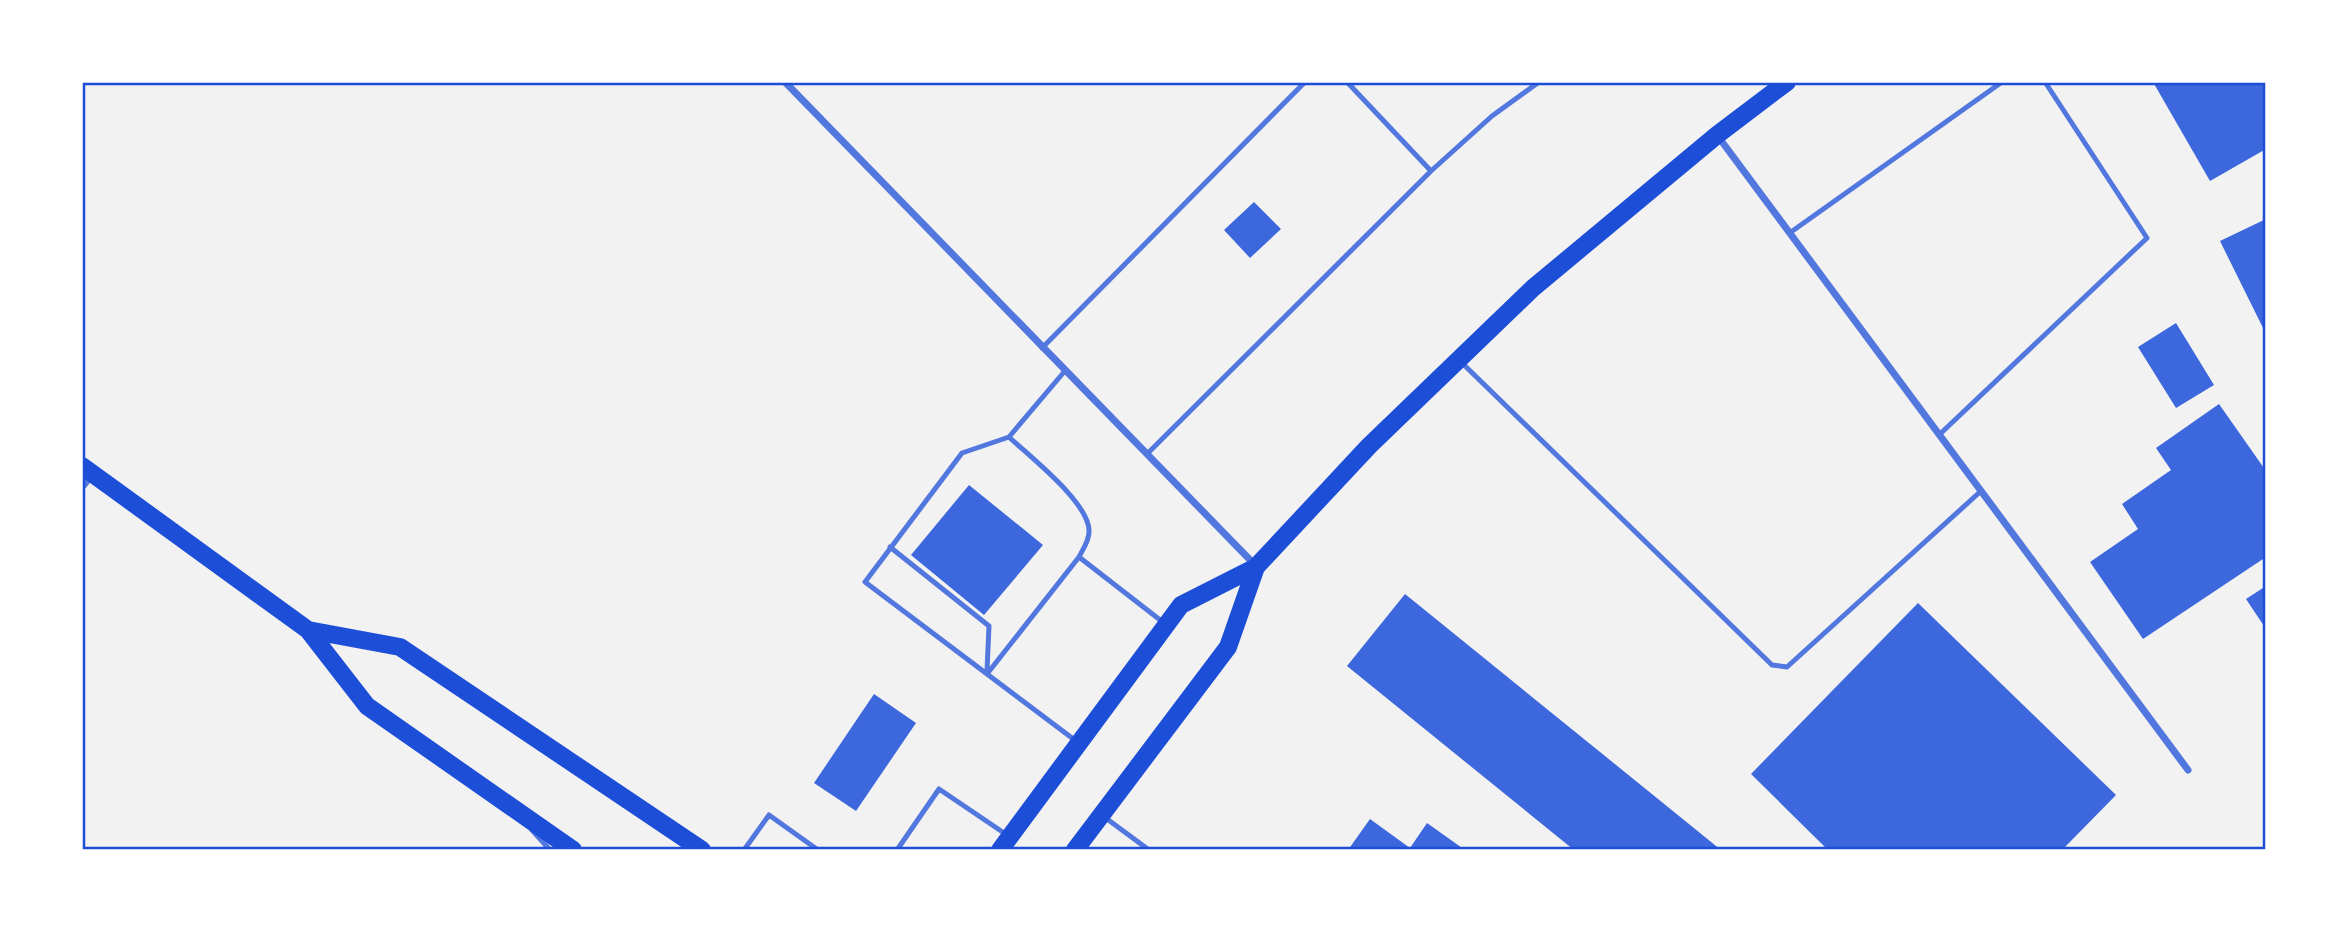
<svg xmlns="http://www.w3.org/2000/svg" width="2348" height="932" font-family="'PT Sans',sans-serif">
	<style>
		.building { fill: #3d67dc }
		.lines { fill: none; stroke-linecap: round; stroke-linejoin: round }
		.service { stroke: #5277de; stroke-width: 5 }
		.minor { stroke: #5277de; stroke-width: 7 }
		.primary { stroke: #1d4ed8; stroke-width: 18 }
		.neatline { fill: none; stroke: #1d4ed8; stroke-width: 2.5 }
	</style>
	<rect width="100%" height="100%" fill="#f2f2f2"/>
	<path class="building" d="M 2153,82 L 2266,82 L 2266,149 L 2210,181 Z
		M 1254,202 L 1281,229 L 1250,258 L 1224,230 Z
		M 2266,219 L 2266,334 L 2220,241 Z
		M 2176,323 L 2214,385 L 2176,408 L 2138,347 Z
		M 2219,404 L 2266,471 L 2266,557 L 2143,639 L 2090,562 L 2138,529 L 2122,504 L 2171,470 L 2156,448 Z
		M 969,485 L 1043,545 L 984,615 L 911,555 Z
		M 2266,586 L 2266,629 L 2246,599 Z
		M 1405,594 L 1721,850 L 1574,850 L 1347,666 Z
		M 1918,603 L 2116,795 L 2065,847 L 2068,850 L 1828,850 L 1751,774 Z
		M 874,694 L 916,723 L 856,811 L 814,783 Z
		M 1370,819 L 1410,848 L 1427,823 L 1465,850 L 1348,850 Z"/>
	<g class="lines">
		<path class="service" d="M 1347,82 L 1431,171
			M 1791,232 L 2002,82
			M 1042,348 L 1305,82
			M 1460,361 L 1772,665 L 1787,667 L 1981,491
			M 1064,372 L 1009,437 C 1029,456 1091,504 1089,532 C 1089,541 1083,549 1079,557
			M 1940,434 L 2147,238 L 2045,82
			M 1147,454 L 1431,171 L 1492,116 L 1539,82
			M 890,547 L 989,626 L 987,671
			M 987,674 L 865,582 L 962,453 L 1009,437
			M 1076,741 L 987,674 L 1079,557 L 1164,623
			M 1103,816 L 1149,850
			M 532,830 L 550,850
			M 744,850 L 769,815 L 818,850
			M 897,850 L 939,789 L 1007,835"/>
		<path class="minor" d="M 785,82 L 1256,566
			M 1717,135 L 2188,770
			M 82,487 L 93,474"/>
		<path class="primary" d="M 82,466 L 308,630 L 367,706 L 573,850
			M 308,630 L 400,647 L 702,850
			M 1000,850 L 1181,605 L 1256,567 L 1369,446 L 1533,288 L 1717,135 L 1787,82
			M 1075,850 L 1228,647 L 1256,567"/>
	</g>
	<rect width="2348" height="932" fill="none" stroke="#ffffff" stroke-width="168"/>
	<rect x="84" y="84" width="2180" height="764" class="neatline"/>
</svg>
